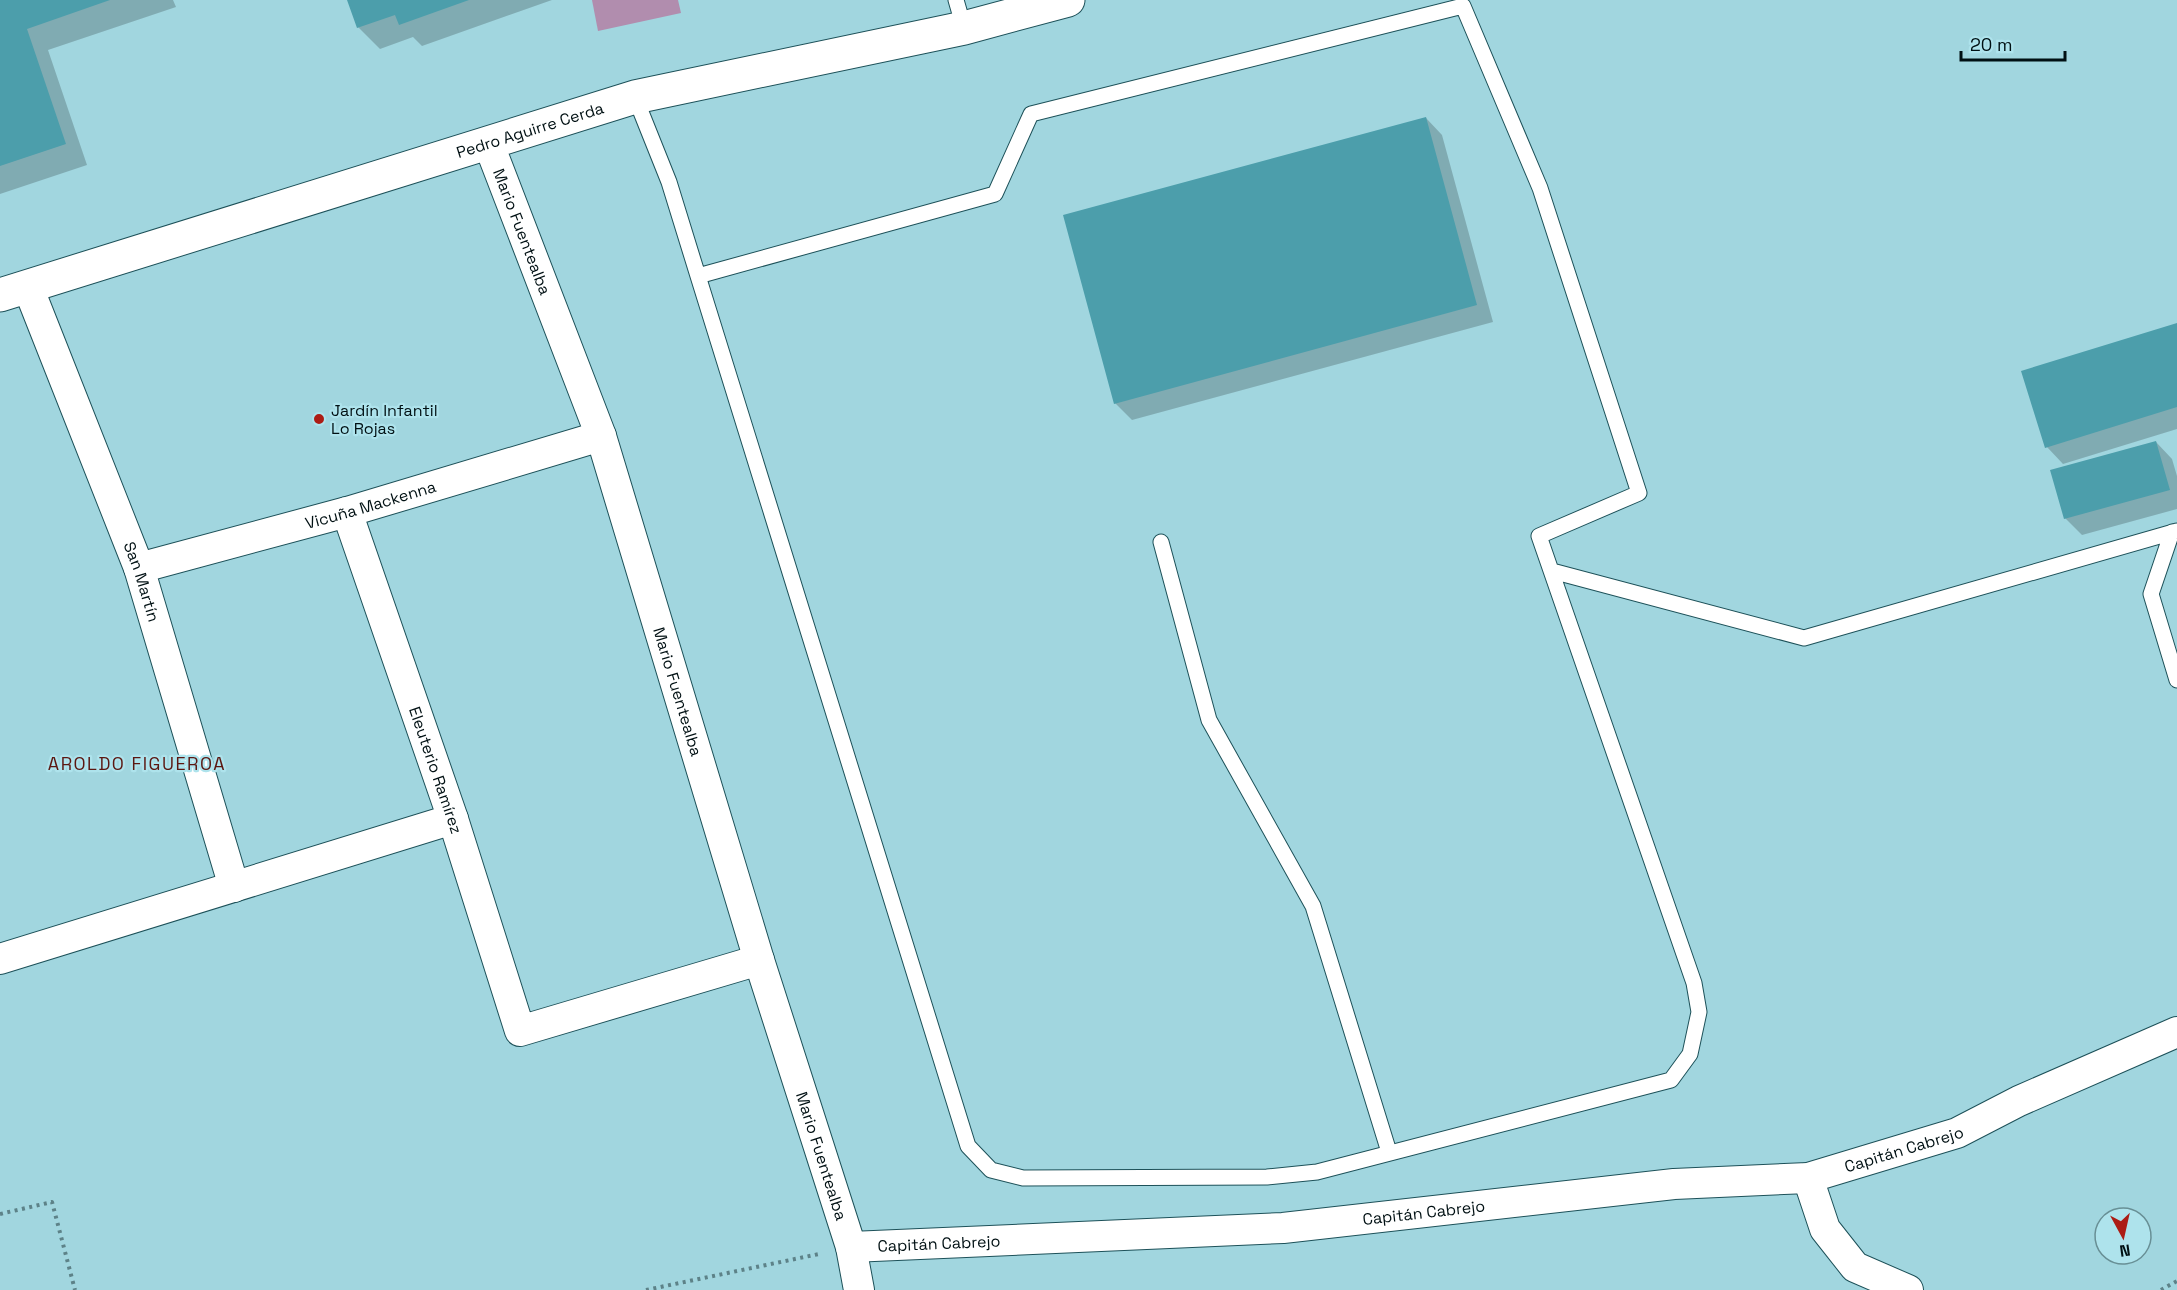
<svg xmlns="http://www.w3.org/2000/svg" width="2177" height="1290" font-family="'Space Grotesk',sans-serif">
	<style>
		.green { fill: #b18dae }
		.shadow { fill: #0003 }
		.building { fill: #4c9eab }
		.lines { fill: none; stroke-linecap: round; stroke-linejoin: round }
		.service-casing { stroke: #1d5159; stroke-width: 17 }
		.minor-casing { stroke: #1d5159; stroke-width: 32 }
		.tertiary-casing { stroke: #1d5159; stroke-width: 35 }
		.path { stroke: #5d8288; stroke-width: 4; stroke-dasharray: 3 4.5; stroke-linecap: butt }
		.service { stroke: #fff; stroke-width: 15 }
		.minor { stroke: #fff; stroke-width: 30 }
		.tertiary { stroke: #fff; stroke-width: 33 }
		.poi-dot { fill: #ac1c14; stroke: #aee3ec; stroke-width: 2 }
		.labels { text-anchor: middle; stroke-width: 4.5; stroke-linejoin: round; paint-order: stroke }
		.street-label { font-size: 16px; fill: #001013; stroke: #aee3ec }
		.poi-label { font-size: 16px; fill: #001013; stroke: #aee3ec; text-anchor: start }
		.neighbourhood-label { font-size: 18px; letter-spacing: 1.5px; fill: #5b1711; stroke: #aee3ec }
	</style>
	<rect width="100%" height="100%" fill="#a1d6df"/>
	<path class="green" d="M 592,0 L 678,0 L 681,13 L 598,31 Z"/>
	<path class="shadow" d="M 0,0 L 173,0 L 176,7 L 48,50 L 87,165 L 0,194 Z
		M 349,0 L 552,0 L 422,46 L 413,37 L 380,49 L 358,27 Z
		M 1426,118 L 1442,135 L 1493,322 L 1132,420 L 1115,403 Z
		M 2177,324 L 2177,429 L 2063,464 L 2047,447 Z
		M 2156,442 L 2172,459 L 2177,476 L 2177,509 L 2082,535 L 2065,518 Z"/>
	<path class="building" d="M 0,0 L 110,0 L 27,29 L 66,144 L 0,166 Z
		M 347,0 L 469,0 L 399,25 L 395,15 L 357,28 Z
		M 1426,117 L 1477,305 L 1114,404 L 1063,215 Z
		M 2177,323 L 2177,407 L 2045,448 L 2021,371 Z
		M 2156,441 L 2170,490 L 2064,519 L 2050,470 Z"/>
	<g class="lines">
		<defs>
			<path id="service" d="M 956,0 L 964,28
				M 635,97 L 669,182 L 698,276 L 968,1146 L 991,1170 L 1023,1178 L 1267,1177 L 1317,1172 L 1671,1080 L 1690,1054 L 1699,1012 L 1694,983 L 1539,536 L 1639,493 L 1540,188 L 1463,6 L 1031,114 L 995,194 L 698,276
				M 2172,532 L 2151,594 L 2177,680
				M 1161,542 L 1209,720 L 1313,906 L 1389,1152
				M 1552,571 L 1804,638 L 2177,531"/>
			<g id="minor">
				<path id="s1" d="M 488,142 L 601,436 L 759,960 L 851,1247 L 859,1290"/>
				<path id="s2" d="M 28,287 L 139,568 L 234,887"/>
				<path id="s3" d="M 347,512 L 453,819 L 520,1031 L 759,960"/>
				<path id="s4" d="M 139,568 L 347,512 L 601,436"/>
				<path d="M 0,959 L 453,819"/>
				<path d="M 1808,1178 L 1825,1229 L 1855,1267 L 1908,1290"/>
				<path id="s5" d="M 851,1247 L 1283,1228 L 1674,1184 L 1808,1178 L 1957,1133 L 2019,1101 L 2177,1032"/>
			</g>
			<g id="tertiary">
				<path id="s6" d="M 0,295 L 635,97 L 964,28 L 1068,0"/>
			</g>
		</defs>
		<use href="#service" class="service-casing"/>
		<use href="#minor" class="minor-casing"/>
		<use href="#tertiary" class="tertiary-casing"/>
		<path class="path" d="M 0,1214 L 52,1202 L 75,1290
			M 646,1290 L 819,1254
			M 2161,1290 L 2177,1281"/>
		<use href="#service" class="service"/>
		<use href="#minor" class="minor"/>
		<use href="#tertiary" class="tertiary"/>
	</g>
	<circle class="poi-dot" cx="319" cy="419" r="6"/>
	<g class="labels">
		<g class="street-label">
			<text dy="6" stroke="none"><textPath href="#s6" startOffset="555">Pedro Aguirre Cerda</textPath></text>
			<text dy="6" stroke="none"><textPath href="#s1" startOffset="96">Mario Fuentealba</textPath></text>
			<text dy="6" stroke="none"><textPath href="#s4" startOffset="240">Vicuña Mackenna</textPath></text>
			<text dy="6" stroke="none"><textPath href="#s2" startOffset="316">San Martín</textPath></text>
			<text dy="6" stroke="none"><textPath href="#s1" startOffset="582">Mario Fuentealba</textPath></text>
			<text dy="6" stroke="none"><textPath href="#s3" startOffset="273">Eleuterio Ramírez</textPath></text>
			<text dy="6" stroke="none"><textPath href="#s5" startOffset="1060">Capitán Cabrejo</textPath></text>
			<text dy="6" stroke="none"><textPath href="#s1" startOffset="1068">Mario Fuentealba</textPath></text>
			<text dy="6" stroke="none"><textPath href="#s5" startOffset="574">Capitán Cabrejo</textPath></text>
			<text dy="6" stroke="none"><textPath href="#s5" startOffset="88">Capitán Cabrejo</textPath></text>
		</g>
		<g class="poi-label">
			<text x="331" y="416">Jardín Infantil<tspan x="331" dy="18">Lo Rojas</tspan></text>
		</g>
		<g class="neighbourhood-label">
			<text x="137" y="770">AROLDO FIGUEROA</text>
		</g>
	</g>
	<g transform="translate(2123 1236) rotate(172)"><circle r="28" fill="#aee3ec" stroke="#688f95" stroke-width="1.5"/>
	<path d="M0-4.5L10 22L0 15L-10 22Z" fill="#ac1c14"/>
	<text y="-9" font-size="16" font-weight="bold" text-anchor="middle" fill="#001013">N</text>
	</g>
	<path d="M1961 51v9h104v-9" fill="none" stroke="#001013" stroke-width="3"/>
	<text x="1970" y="51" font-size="18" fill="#001013" stroke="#aee3ec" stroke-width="4.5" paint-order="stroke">20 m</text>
</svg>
